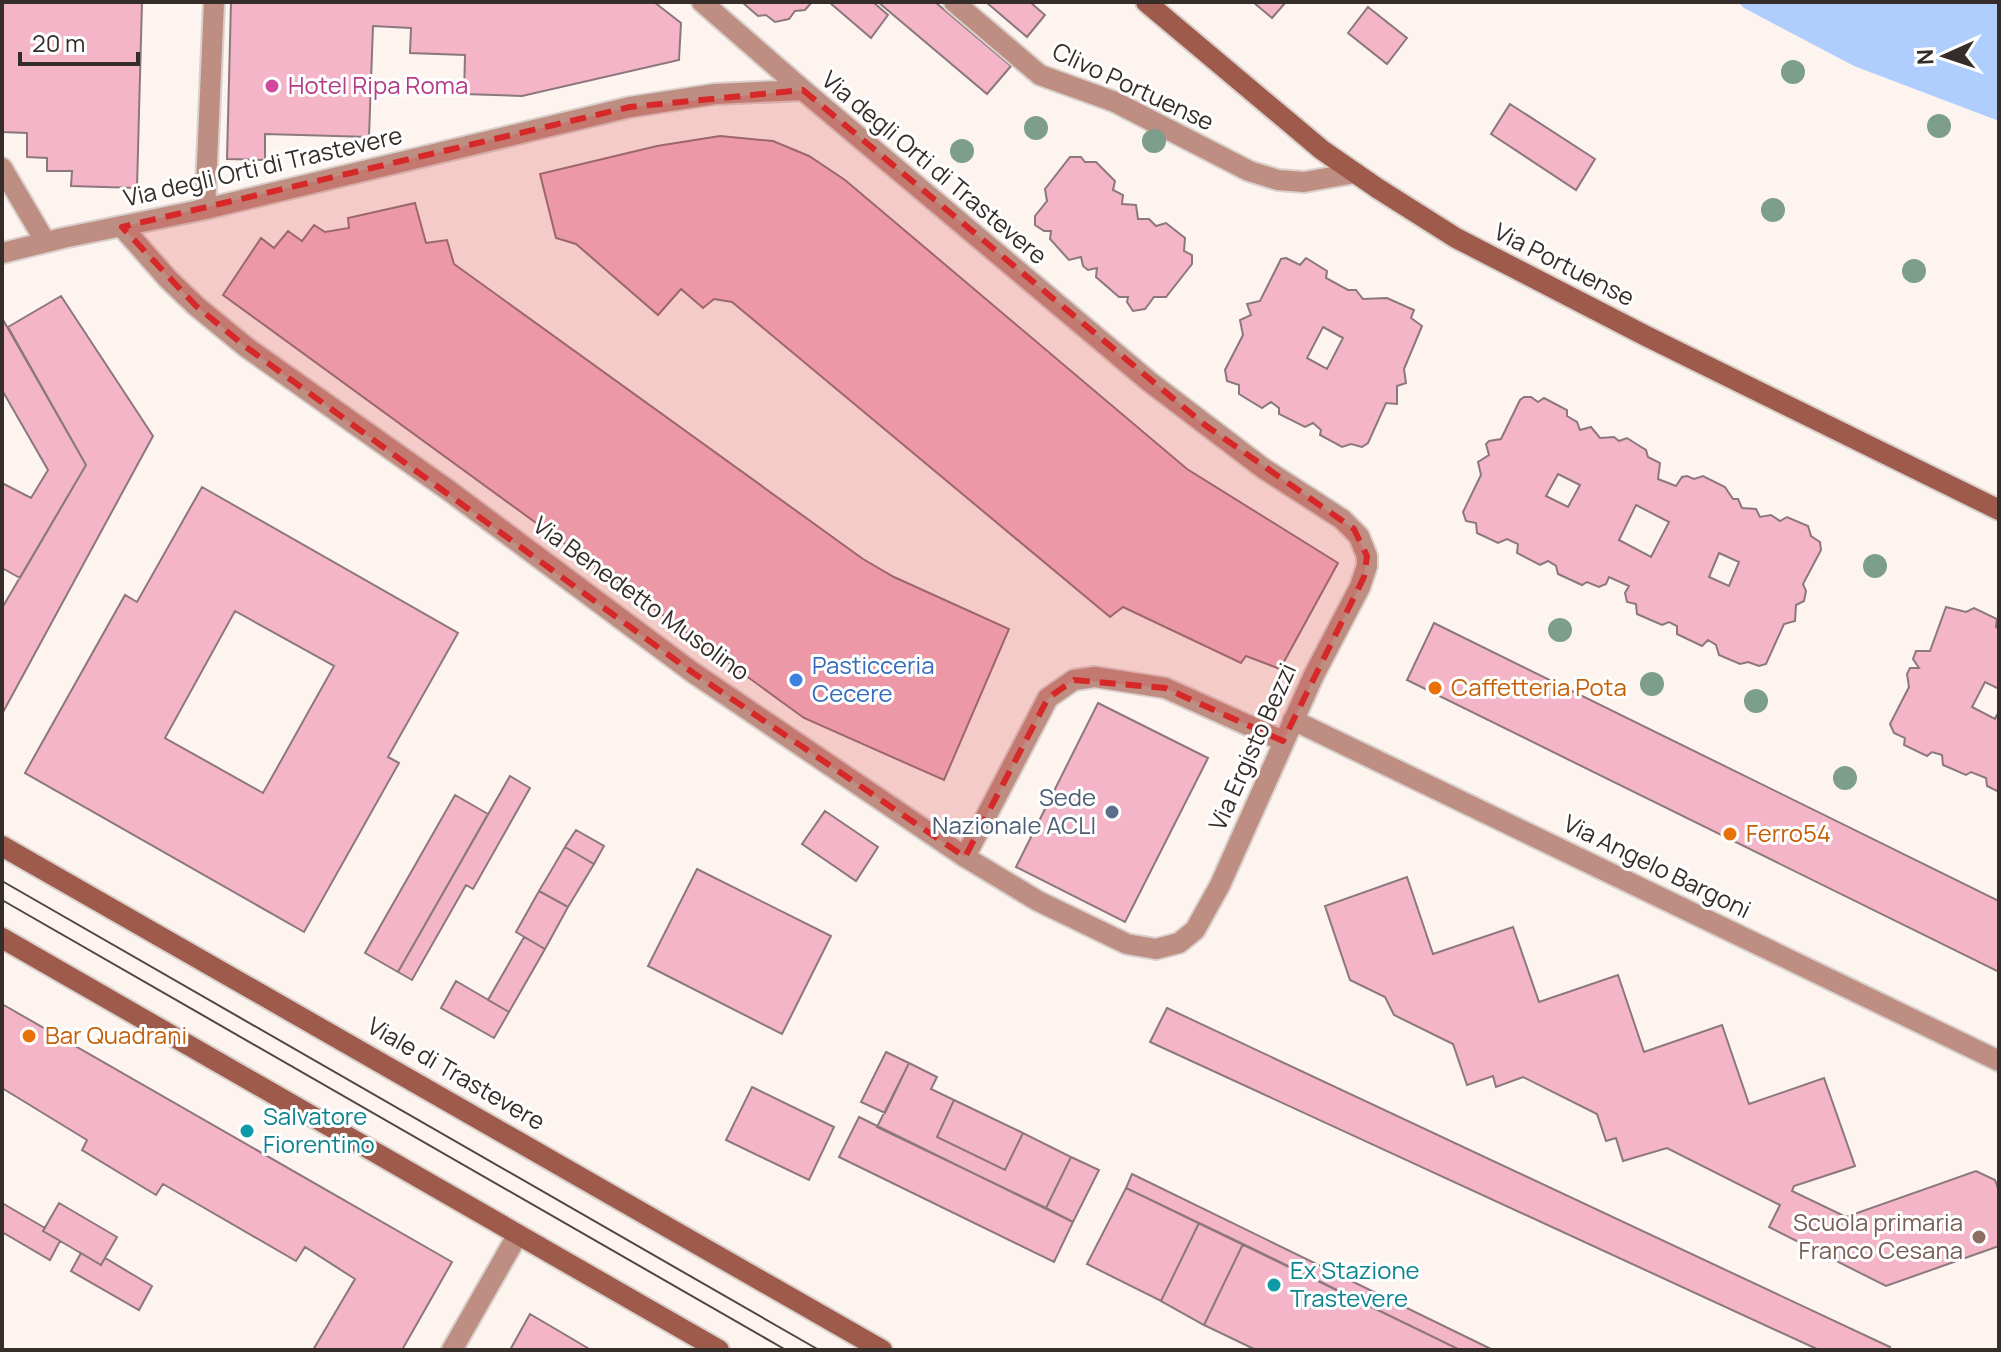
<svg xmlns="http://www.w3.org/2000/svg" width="2001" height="1352" font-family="Manrope,sans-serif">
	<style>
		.water { fill: #afcefe }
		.building { fill: #f3b5c7; stroke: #8c777d; stroke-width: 2; fill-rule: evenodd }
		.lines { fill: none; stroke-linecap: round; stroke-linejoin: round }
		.service-casing { stroke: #d9d0cc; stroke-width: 24 }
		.minor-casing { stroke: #d9d0cc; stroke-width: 24 }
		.secondary-casing { stroke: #d9d0cc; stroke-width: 24 }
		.service { stroke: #be8e82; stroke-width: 20 }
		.minor { stroke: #be8e82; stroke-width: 20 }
		.secondary { stroke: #9e5b4b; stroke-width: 20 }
		.tram { stroke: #4e4642; stroke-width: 2 }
		.tree { fill: #7d9e8a }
		.marked { fill: #d62828; fill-opacity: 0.2; stroke: #d62828; stroke-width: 6; stroke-dasharray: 16 10; stroke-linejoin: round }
		.hotel-dot { fill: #d1479c; stroke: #fff; stroke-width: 3 }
		.shop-dot { fill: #3f7fe0; stroke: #fff; stroke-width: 3 }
		.food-dot { fill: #e8710a; stroke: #fff; stroke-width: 3 }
		.service-dot { fill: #5c6f8a; stroke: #fff; stroke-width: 3 }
		.culture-dot { fill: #0f9aa8; stroke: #fff; stroke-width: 3 }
		.education-dot { fill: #8d6e63; stroke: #fff; stroke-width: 3 }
		.labels { text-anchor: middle; stroke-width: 6; stroke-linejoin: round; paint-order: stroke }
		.hotel-label { font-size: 24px; fill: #b23c85; stroke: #fff; text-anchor: start }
		.street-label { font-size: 24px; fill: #352d29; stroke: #fff }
		.shop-label { font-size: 24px; fill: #366cbe; stroke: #fff; text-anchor: start }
		.food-label { font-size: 24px; fill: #c56008; stroke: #fff; text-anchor: start }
		.service-label { font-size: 24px; fill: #4e5e75; stroke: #fff; text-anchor: end }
		.culture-label { font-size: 24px; fill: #0d838f; stroke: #fff; text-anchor: start }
		.education-label { font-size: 24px; fill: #785e54; stroke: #fff; text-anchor: end }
	</style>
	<rect width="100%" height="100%" fill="#fdf4f0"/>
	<path class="water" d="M 1738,2 L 1999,2 L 1999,121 L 1854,66 L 1744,8 Z"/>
	<path class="building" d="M 2,2 L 142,2 L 137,188 L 71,186 L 72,171 L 47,171 L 47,158 L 27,157 L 27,133 L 2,132 Z
		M 231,2 L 654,2 L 681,23 L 679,60 L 522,96 L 464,94 L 465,55 L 410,53 L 411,28 L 373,26 L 369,137 L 265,134 L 265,160 L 227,159 Z
		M 742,2 L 812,2 L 805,10 L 795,11 L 789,19 L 775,22 L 766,15 L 758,16 Z
		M 829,2 L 873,2 L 888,15 L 871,38 Z
		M 878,2 L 935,2 L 1011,66 L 987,94 Z
		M 986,2 L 1030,2 L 1045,15 L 1027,37 Z
		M 1253,2 L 1286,2 L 1272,18 Z
		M 1368,7 L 1407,38 L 1387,64 L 1348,33 Z
		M 1510,104 L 1595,159 L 1576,190 L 1491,134 Z
		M 720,136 L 773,141 L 809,156 L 845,180 L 1187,469 L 1338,563 L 1280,669 L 1246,656 L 1241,663 L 1123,607 L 1110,617 L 732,302 L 714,299 L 703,308 L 681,289 L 658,315 L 576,244 L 556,238 L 540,174 L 657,146 Z
		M 1070,157 L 1081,157 L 1085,162 L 1096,162 L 1115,181 L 1113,190 L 1123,195 L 1122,204 L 1136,205 L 1138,219 L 1149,219 L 1156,226 L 1166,223 L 1185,238 L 1184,251 L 1192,255 L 1192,264 L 1166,297 L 1154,297 L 1145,309 L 1133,311 L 1127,302 L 1128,297 L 1119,297 L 1096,277 L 1097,268 L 1088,270 L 1083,266 L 1081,257 L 1069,260 L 1050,239 L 1051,231 L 1044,231 L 1035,225 L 1035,216 L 1047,201 L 1045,189 Z
		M 415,203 L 426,243 L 447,240 L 454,264 L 863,559 L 894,577 L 1009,629 L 944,780 L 804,718 L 223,295 L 261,238 L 274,248 L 288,231 L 302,241 L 314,225 L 325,232 L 349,228 L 348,218 Z
		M 1286,258 L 1300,265 L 1306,258 L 1327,271 L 1326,278 L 1348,290 L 1356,290 L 1363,299 L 1387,298 L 1414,310 L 1411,318 L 1422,326 L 1404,369 L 1406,383 L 1397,386 L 1397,404 L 1386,403 L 1368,443 L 1362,447 L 1351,444 L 1342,447 L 1320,435 L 1321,430 L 1313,423 L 1305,427 L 1279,414 L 1279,408 L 1271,402 L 1262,408 L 1239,394 L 1239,385 L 1227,381 L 1225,370 L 1243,335 L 1240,320 L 1251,315 L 1247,304 L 1260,301 L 1281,259 ZM 1323,327 L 1343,338 L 1327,369 L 1307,358 Z
		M 61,296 L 153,436 L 2,714 L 2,608 L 86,465 L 8,327 Z
		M 2,318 L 86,465 L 20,578 L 2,568 L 2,483 L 31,498 L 48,470 L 2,390 Z
		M 1524,397 L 1531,397 L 1538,402 L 1544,398 L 1567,410 L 1567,416 L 1577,422 L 1580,430 L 1591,427 L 1600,438 L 1614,437 L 1619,441 L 1627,438 L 1638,445 L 1646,450 L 1648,457 L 1660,463 L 1658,479 L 1676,486 L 1682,477 L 1687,476 L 1694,479 L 1703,476 L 1725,487 L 1733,499 L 1738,499 L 1742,508 L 1756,509 L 1760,517 L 1771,515 L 1780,521 L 1787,517 L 1808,526 L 1811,536 L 1820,542 L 1821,550 L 1803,584 L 1806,591 L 1804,601 L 1796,605 L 1795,621 L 1784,624 L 1766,664 L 1759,666 L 1748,662 L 1740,664 L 1719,655 L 1716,645 L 1708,640 L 1702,646 L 1677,634 L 1677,626 L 1669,622 L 1662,625 L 1637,614 L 1636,604 L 1627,602 L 1625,593 L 1629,586 L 1609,577 L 1606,584 L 1599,587 L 1587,582 L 1582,585 L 1558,574 L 1556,566 L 1548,561 L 1540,565 L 1517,553 L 1518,544 L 1507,539 L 1498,543 L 1477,533 L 1476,523 L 1466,521 L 1463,512 L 1481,475 L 1478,462 L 1489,455 L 1486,444 L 1489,441 L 1501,439 L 1520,400 ZM 1558,474 L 1580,485 L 1568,507 L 1546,496 ZM 1636,505 L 1669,522 L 1651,557 L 1619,540 ZM 1719,553 L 1739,562 L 1729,586 L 1709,577 Z
		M 202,487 L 458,633 L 388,757 L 399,763 L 304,932 L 25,773 L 125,595 L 137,602 ZM 235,611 L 334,666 L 263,793 L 165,738 Z
		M 1946,607 L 1966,612 L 1974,608 L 1997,619 L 1996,627 L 1999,629 L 1999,689 L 1985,682 L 1972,707 L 1995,719 L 1999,711 L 1999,792 L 1987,786 L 1986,778 L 1971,772 L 1966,775 L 1943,765 L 1942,755 L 1932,752 L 1927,756 L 1904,745 L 1905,738 L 1894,733 L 1890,724 L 1909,687 L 1907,674 L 1910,668 L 1919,668 L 1913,659 L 1916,651 L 1930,651 Z
		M 1434,623 L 1999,901 L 1999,972 L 1407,680 Z
		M 1098,703 L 1208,758 L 1125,922 L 1016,867 Z
		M 510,776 L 530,788 L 473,889 L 466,885 L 412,980 L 398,972 Z
		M 455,795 L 488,814 L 398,972 L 365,953 Z
		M 825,811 L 878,847 L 856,881 L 802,844 Z
		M 576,830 L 604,846 L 594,864 L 565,847 Z
		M 565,847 L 594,864 L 568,907 L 539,891 Z
		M 697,869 L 831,936 L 782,1034 L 648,966 Z
		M 1407,877 L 1433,954 L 1513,927 L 1539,1002 L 1618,975 L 1644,1052 L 1722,1025 L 1749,1104 L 1824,1078 L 1855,1166 L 1794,1186 L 1792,1191 L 1846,1217 L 1976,1171 L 1995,1180 L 1999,1191 L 1999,1246 L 1886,1286 L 1769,1227 L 1780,1205 L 1667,1148 L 1623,1161 L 1616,1138 L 1606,1141 L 1597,1114 L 1523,1077 L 1496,1087 L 1493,1076 L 1467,1085 L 1453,1044 L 1394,1015 L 1385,997 L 1350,980 L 1325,906 Z
		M 539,891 L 568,907 L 545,949 L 516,932 Z
		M 524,937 L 545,949 L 509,1012 L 488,1000 Z
		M 456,981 L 509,1012 L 494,1038 L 441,1008 Z
		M 2,1004 L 452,1262 L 402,1350 L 313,1350 L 355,1279 L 305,1247 L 296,1261 L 163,1184 L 156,1195 L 82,1150 L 87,1140 L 2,1088 Z
		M 1167,1008 L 1890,1347 L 1888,1350 L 1819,1350 L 1150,1042 Z
		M 886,1052 L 909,1063 L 885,1113 L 861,1102 Z
		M 909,1063 L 937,1077 L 931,1089 L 954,1100 L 937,1137 L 1005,1170 L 1023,1133 L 1071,1157 L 1046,1208 L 877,1127 Z
		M 752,1087 L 834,1127 L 809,1180 L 726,1140 Z
		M 954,1100 L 1023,1133 L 1005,1170 L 937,1137 Z
		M 859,1117 L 1073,1222 L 1054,1262 L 839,1157 Z
		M 1071,1157 L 1099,1170 L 1073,1222 L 1046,1208 Z
		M 1132,1174 L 1493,1350 L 1460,1350 L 1126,1188 Z
		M 1126,1188 L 1199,1223 L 1161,1301 L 1087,1264 Z
		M 2,1203 L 45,1228 L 43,1231 L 60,1241 L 50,1260 L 2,1232 Z
		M 59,1203 L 117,1237 L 101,1265 L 43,1231 Z
		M 1199,1223 L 1243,1244 L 1204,1325 L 1161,1301 Z
		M 1243,1244 L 1460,1350 L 1256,1350 L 1204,1325 Z
		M 81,1253 L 101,1265 L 105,1258 L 152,1286 L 139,1310 L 71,1271 Z
		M 530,1314 L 591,1350 L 510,1350 Z"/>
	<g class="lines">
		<defs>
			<path id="service" d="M 954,2 L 1040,75 L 1115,102 L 1249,171 L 1278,180 L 1304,182 L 1355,173"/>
			<path id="minor" d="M 2,168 L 45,241
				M 205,209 L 214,2
				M 122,227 L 168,279 L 196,306 L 246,347 L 448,490 L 692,672 L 965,857 L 1038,901 L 1127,944 L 1156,949 L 1179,943 L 1195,930 L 1220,885 L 1314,675 L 1360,587 L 1367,566 L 1367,556 L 1359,536 L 1342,519 L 1263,468 L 1150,382 L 803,90 L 702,2
				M 2,253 L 63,238 L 205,209 L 630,107 L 715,94 L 803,90
				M 1293,720 L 1999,1061
				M 965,857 L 1048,698 L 1074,680 L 1095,677 L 1165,688 L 1283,741
				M 452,1350 L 517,1236"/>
			<path id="secondary" d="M 1146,2 L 1322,150 L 1377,188 L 1456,238 L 1646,336 L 1999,510
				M 2,846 L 882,1350
				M 2,938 L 719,1350"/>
		</defs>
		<use href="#service" class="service-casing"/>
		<use href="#minor" class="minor-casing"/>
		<use href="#secondary" class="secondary-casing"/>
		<use href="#service" class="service"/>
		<use href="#minor" class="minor"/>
		<use href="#secondary" class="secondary"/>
		<path class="tram" d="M 2,881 L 819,1350
			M 2,900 L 786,1350"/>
	</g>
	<g class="tree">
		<circle cx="1793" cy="72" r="12"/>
		<circle cx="1939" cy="126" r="12"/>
		<circle cx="1036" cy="128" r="12"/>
		<circle cx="1154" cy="141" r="12"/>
		<circle cx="962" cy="151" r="12"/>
		<circle cx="1773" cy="210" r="12"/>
		<circle cx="1914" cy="271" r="12"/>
		<circle cx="1875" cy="566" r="12"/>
		<circle cx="1560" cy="630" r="12"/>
		<circle cx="1652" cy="684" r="12"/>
		<circle cx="1756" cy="701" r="12"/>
		<circle cx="1845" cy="778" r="12"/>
	</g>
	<path class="marked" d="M 803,90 L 1205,425 L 1354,529 L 1367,556 L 1364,577 L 1283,741 L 1165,688 L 1074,680 L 1048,698 L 965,857 L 692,672 L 246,347 L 196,306 L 122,227 L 630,107 Z"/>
	<circle class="hotel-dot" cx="272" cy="86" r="8"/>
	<circle class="shop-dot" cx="796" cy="680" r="8"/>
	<g class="food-dot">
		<circle cx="1435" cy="688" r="8"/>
		<circle cx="1730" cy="834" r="8"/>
		<circle cx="29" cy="1036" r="8"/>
	</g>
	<circle class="service-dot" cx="1112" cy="812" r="8"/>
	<g class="culture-dot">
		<circle cx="247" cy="1131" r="8"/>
		<circle cx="1274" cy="1285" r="8"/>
	</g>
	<circle class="education-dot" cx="1979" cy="1237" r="8"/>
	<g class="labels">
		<g class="hotel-label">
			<text x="288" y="94">Hotel Ripa Roma</text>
		</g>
		<g class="street-label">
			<text transform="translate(1133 87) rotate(25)" y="8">Clivo Portuense</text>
			<text transform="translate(263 167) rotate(-13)" y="8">Via degli Orti di Trastevere</text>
			<text transform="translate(934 168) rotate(40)" y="8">Via degli Orti di Trastevere</text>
			<text transform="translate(1564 265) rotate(27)" y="8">Via Portuense</text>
			<text transform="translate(641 599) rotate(36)" y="8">Via Benedetto Musolino</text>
			<text transform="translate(1253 747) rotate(-66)" y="8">Via Ergisto Bezzi</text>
			<text transform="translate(1657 867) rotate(26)" y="8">Via Angelo Bargoni</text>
			<text transform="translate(456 1074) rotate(30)" y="8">Viale di Trastevere</text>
		</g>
		<g class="shop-label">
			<text x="812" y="674">Pasticceria<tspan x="812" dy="28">Cecere</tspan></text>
		</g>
		<g class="food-label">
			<text x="1451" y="696">Caffetteria Pota</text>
			<text x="1746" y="842">Ferro54</text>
			<text x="45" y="1044">Bar Quadrani</text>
		</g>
		<g class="service-label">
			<text x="1096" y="806">Sede<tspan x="1096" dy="28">Nazionale ACLI</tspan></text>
		</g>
		<g class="culture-label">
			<text x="263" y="1125">Salvatore<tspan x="263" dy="28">Fiorentino</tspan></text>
			<text x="1290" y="1279">Ex Stazione<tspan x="1290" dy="28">Trastevere</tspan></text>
		</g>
		<g class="education-label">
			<text x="1963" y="1231">Scuola primaria<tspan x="1963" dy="28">Franco Cesana</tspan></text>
		</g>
	</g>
	<rect width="2001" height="1352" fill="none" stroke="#352d29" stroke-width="8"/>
	<g transform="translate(1945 56) rotate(267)" stroke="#ffffff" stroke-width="6" paint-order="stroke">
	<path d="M0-6L14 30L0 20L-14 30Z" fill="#352d29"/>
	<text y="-12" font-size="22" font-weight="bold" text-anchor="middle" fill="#352d29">N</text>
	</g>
	<path d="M20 52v12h118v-12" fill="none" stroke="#352d29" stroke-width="4"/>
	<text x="32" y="52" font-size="24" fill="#352d29" stroke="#ffffff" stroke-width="6" paint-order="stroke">20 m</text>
</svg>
